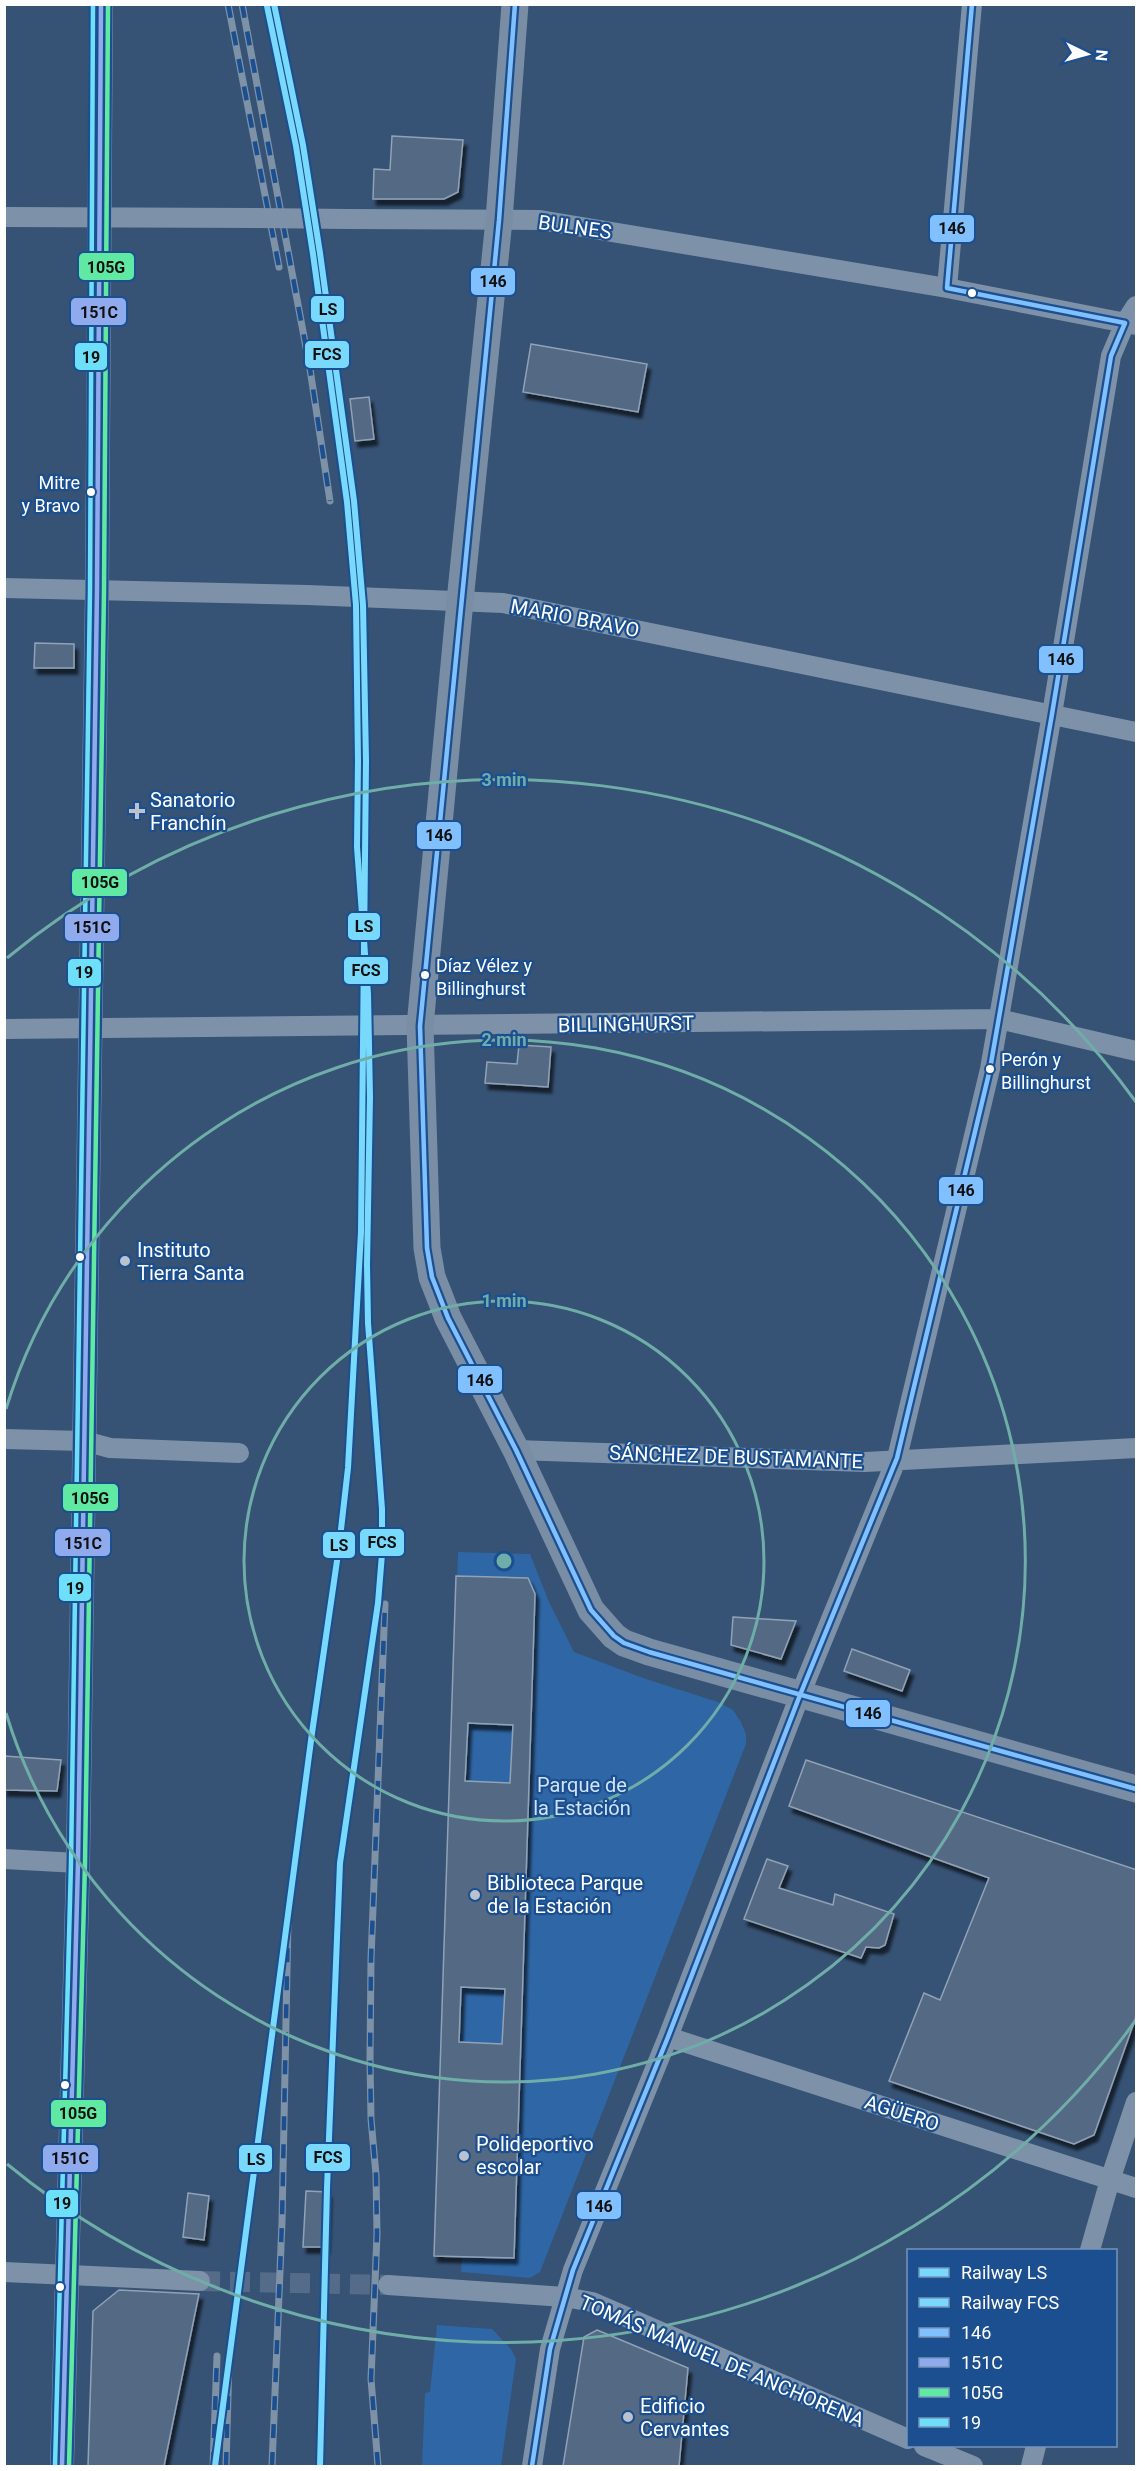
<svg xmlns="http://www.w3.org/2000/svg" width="1141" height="2471" font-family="Roboto,sans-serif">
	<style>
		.green { fill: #2f66a5 }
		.building { fill: #526984; stroke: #92a2b6; stroke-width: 1.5; fill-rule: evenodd; filter: url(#shadow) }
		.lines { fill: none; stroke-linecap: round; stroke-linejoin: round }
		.minor-tunnel { stroke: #546c89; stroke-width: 20; stroke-dasharray: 20 10; stroke-linecap: butt }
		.minor { stroke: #7d92a8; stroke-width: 20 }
		.tertiary { stroke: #7d92a8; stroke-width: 24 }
		.secondary { stroke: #798da4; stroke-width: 27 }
		.rail-casing { stroke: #7e92a7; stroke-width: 7 }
		.rail { stroke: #1b4f8f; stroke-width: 4.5; stroke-dasharray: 14; stroke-linecap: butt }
		.minor-bridge { stroke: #7d92a8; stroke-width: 20 }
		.bus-1-casing { stroke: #1b4f8f; stroke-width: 9 }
		.bus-2-casing { stroke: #1b4f8f; stroke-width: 9 }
		.bus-3-casing { stroke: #1b4f8f; stroke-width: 9 }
		.bus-4-casing { stroke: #1b4f8f; stroke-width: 9 }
		.bus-1 { stroke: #80c0ff; stroke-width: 4.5 }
		.bus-2 { stroke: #90aaee; stroke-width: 4.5 }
		.bus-3 { stroke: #60e9a3; stroke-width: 4.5 }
		.bus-4 { stroke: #6ddff8; stroke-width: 4.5 }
		.rail-1-casing { stroke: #1b4f8f; stroke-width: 10 }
		.rail-2-casing { stroke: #1b4f8f; stroke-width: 10 }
		.rail-1 { stroke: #79d9fd; stroke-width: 6 }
		.rail-2 { stroke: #79d9fd; stroke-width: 6 }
		.ring { fill: none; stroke: #6fada8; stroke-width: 3 }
		.bus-dot { fill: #fff; stroke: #1b4f8f; stroke-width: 2 }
		.poi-dot { fill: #b9c2ce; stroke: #1b4f8f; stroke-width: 2 }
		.labels { text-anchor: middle; stroke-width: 4.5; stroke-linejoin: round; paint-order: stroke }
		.bus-label { font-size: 18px; fill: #fff; stroke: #1b4f8f; text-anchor: start }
		.street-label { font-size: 20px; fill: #fff; stroke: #1b4f8f }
		.poi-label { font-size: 20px; fill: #fff; stroke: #1b4f8f; text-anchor: start }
		.park-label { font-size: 20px; fill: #cfe3fa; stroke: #1b4f8f }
		.centre { fill: #6fada8; stroke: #1b4f8f; stroke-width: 3 }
		.ring-label { font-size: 18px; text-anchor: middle; font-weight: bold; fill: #6fada8; stroke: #1b4f8f; stroke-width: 4.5; stroke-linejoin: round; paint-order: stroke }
		.line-badge { stroke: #1b4f8f; stroke-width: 2 }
		.pale-badge-label { font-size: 16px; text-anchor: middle; font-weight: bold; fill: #111 }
	</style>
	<defs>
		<filter id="shadow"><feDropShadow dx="3.5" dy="6" stdDeviation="1.5" flood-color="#0009"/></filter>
	</defs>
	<rect width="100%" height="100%" fill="#365274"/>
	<path class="green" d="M 458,1552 L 530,1554 L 549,1602 L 574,1652 L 646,1679 L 718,1702 L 733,1710 L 741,1722 L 746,1734 L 746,1744 L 540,2272 L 530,2278 L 461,2272 L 462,2256 L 434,2256 Z
		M 437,2325 L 492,2329 L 511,2349 L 516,2359 L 501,2466 L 422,2466 L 425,2393 L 430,2392 Z"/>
	<path class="building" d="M 392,136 L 463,140 L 458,192 L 444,199 L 373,199 L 374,169 L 390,170 Z
		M 531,344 L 647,364 L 638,412 L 523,392 Z
		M 369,397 L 374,439 L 355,441 L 350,399 Z
		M 35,643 L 74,644 L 74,668 L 34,668 Z
		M 519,1045 L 551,1047 L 548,1087 L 485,1083 L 487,1062 L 517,1064 Z
		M 456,1576 L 528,1578 L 535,1594 L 514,2258 L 434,2256 ZM 468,1723 L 513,1725 L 510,1783 L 465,1781 ZM 461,1987 L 505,1989 L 502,2044 L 459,2042 Z
		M 733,1617 L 796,1621 L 781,1659 L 731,1645 Z
		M 852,1649 L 910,1670 L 902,1691 L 844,1671 Z
		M 4,1756 L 61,1760 L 57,1791 L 4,1790 Z
		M 806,1760 L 1137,1870 L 1137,2014 L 1094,2135 L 1074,2144 L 889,2081 L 924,1993 L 940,2000 L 989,1878 L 789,1806 Z
		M 767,1859 L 788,1866 L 779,1888 L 833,1905 L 835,1894 L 894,1914 L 885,1945 L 879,1948 L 866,1947 L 861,1958 L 744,1919 Z
		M 306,2191 L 328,2192 L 326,2247 L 303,2247 Z
		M 188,2193 L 209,2196 L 204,2240 L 183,2237 Z
		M 119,2290 L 199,2294 L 164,2466 L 88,2466 L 93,2311 Z
		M 597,2330 L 688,2368 L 679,2466 L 563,2466 L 584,2337 Z"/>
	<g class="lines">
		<path class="minor-tunnel" d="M 200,2281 L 388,2285"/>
		<path class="minor" d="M 4,217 L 256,218
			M 349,219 L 540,220 L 947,288 L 1136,325
			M 947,288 L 972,4
			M 4,588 L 308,595 L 503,603 L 1136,732
			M 4,1029 L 999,1019 L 1136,1051
			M 4,1439 L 84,1441 L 110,1448 L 239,1453
			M 516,1450 L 865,1462 L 1136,1448
			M 4,1859 L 78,1863
			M 668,2037 L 1136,2188
			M 1090,2250 L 1110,2180 L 1136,2102
			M 4,2272 L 200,2281
			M 388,2285 L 565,2297 L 592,2302 L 908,2439
			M 924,2446 L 973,2466
			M 532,2466 L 550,2349 L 573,2270 L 668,2037 L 800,1695 L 897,1458 L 990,1069 L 1052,714 L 1111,356 L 1125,323 L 1136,306
			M 1031,2466 L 1036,2446"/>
		<path class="tertiary" d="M 62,2466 L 78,1863 L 97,590 L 101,4"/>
		<path class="secondary" d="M 515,4 L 499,220 L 460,601 L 420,1026 L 427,1248 L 432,1277 L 448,1318 L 516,1450 L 591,1610 L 614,1636 L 624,1643 L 649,1652 L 1136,1789"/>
		<defs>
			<path id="rail" d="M 228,4 L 279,267
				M 242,4 L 310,369 L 330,501
				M 213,2466 L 217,2356
				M 226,2466 L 229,2361
				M 272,2466 L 282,2222 L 288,1921
				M 378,2466 L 371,2379 L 377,2234 L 376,2175 L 371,2119 L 370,2060 L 371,1959 L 385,1604"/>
		</defs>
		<use href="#rail" class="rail-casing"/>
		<use href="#rail" class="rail"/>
		<path class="minor-bridge" d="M 256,218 L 349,219"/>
		<defs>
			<path id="bus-1" d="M 515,4 L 499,220 L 420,1026 L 427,1248 L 432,1277 L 448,1318 L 516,1450 L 591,1610 L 614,1636 L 624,1643 L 649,1652 L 1136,1789
				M 532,2466 L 550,2349 L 573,2270 L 668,2037 L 800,1695 L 897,1458 L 990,1069 L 1052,714 L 1111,356 L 1125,323 L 947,288 L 972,4"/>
			<path id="bus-2" d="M 62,2466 L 78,1863 L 97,590 L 101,4"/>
			<path id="bus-3" d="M 69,2466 L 85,1863 L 104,590 L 108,4"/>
			<path id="bus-4" d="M 55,2466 L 71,1863 L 90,590 L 93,4"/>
		</defs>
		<use href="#bus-1" class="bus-1-casing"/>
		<use href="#bus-2" class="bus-2-casing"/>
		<use href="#bus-3" class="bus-3-casing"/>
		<use href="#bus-4" class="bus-4-casing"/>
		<use href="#bus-1" class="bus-1"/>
		<use href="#bus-2" class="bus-2"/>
		<use href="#bus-3" class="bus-3"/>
		<use href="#bus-4" class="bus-4"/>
		<defs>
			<path id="rail-1" d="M 215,2466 L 312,1733 L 339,1547 L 348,1468 L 361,1232 L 366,761 L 363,605 L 354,501 L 320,253 L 303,145 L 274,4"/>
			<path id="rail-2" d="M 267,6 L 296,146 L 313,254 L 347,502 L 356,605 L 358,761 L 357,847 L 368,994 L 370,1097 L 367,1265 L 368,1323 L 382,1509 L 382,1554 L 378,1603 L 340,1863 L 327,2188 L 320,2466"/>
		</defs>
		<use href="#rail-1" class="rail-1-casing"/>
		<use href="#rail-2" class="rail-2-casing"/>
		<use href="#rail-1" class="rail-1"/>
		<use href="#rail-2" class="rail-2"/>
	</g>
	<g class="ring">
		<circle cx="504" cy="1561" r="260"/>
		<path d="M6 1409A521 521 0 1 1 6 1713"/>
		<path d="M1136 2020A781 781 0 0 1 7 2164M7 958A781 781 0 0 1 1136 1102"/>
	</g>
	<g class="bus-dot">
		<circle cx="972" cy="293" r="5"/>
		<circle cx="91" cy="492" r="5"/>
		<circle cx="425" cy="975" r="5"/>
		<circle cx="990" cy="1069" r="5"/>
		<circle cx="80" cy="1257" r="5"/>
		<circle cx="65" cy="2085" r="5"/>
		<circle cx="60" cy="2287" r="5"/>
	</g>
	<g class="poi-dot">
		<path d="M134 802h6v6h6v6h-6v6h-6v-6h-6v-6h6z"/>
		<circle cx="125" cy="1261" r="6"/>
		<circle cx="475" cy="1895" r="6"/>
		<circle cx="464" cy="2156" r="6"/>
		<circle cx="628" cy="2417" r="6"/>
	</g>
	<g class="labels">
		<g class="bus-label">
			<text x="80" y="489" text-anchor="end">Mitre<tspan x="80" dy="23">y Bravo</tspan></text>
			<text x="436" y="972">Díaz Vélez y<tspan x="436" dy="23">Billinghurst</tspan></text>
			<text x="1001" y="1066">Perón y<tspan x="1001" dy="23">Billinghurst</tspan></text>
		</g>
		<g class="street-label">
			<text transform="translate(575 227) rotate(8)" y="7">BULNES</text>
			<text transform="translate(575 618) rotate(11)" y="7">MARIO BRAVO</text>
			<text transform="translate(626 1024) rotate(-1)" y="7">BILLINGHURST</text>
			<text transform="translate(736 1457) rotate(2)" y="7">SÁNCHEZ DE BUSTAMANTE</text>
			<text transform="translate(902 2113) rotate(18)" y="7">AGÜERO</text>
			<text transform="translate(722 2361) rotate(23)" y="7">TOMÁS MANUEL DE ANCHORENA</text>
		</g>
		<g class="poi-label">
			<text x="150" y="807">Sanatorio<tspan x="150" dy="23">Franchín</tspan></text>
			<text x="137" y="1257">Instituto<tspan x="137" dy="23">Tierra Santa</tspan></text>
			<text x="487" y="1890">Biblioteca Parque<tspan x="487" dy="23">de la Estación</tspan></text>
			<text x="476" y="2151">Polideportivo<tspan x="476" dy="23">escolar</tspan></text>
			<text x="640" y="2413">Edificio<tspan x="640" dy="23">Cervantes</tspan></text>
		</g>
		<g class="park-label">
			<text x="582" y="1792">Parque de<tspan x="582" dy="23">la Estación</tspan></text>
		</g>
	</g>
	<circle cx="504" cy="1561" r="9" class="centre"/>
	<g class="ring-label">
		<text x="504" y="786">3 min</text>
		<text x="504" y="1046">2 min</text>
		<text x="504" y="1307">1 min</text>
	</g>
	<g class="line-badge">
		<rect x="929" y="214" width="46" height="29" rx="6" fill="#80c0ff"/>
		<rect x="78" y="252" width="57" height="29" rx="6" fill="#60e9a3"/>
		<rect x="470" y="267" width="46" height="29" rx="6" fill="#80c0ff"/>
		<rect x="310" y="295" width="35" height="28" rx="6" fill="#79d9fd"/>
		<rect x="70" y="297" width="57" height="29" rx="6" fill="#90aaee"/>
		<rect x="304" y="340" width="46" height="29" rx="6" fill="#79d9fd"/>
		<rect x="74" y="342" width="34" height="29" rx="6" fill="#6ddff8"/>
		<rect x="1038" y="645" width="46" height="29" rx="6" fill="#80c0ff"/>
		<rect x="416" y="821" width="46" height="29" rx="6" fill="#80c0ff"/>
		<rect x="71" y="868" width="57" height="29" rx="6" fill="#60e9a3"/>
		<rect x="347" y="912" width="34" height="29" rx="6" fill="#79d9fd"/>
		<rect x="64" y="913" width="56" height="29" rx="6" fill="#90aaee"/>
		<rect x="343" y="956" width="46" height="29" rx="6" fill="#79d9fd"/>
		<rect x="67" y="958" width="35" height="29" rx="6" fill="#6ddff8"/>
		<rect x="938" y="1176" width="46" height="29" rx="6" fill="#80c0ff"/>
		<rect x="457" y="1365" width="46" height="29" rx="6" fill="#80c0ff"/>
		<rect x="62" y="1483" width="57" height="29" rx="6" fill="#60e9a3"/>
		<rect x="359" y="1528" width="46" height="29" rx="6" fill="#79d9fd"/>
		<rect x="54" y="1528" width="57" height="29" rx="6" fill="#90aaee"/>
		<rect x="322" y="1531" width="34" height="28" rx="6" fill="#79d9fd"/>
		<rect x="58" y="1573" width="34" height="29" rx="6" fill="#6ddff8"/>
		<rect x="845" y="1699" width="46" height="29" rx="6" fill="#80c0ff"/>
		<rect x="50" y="2099" width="57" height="29" rx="6" fill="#60e9a3"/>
		<rect x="305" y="2143" width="46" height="29" rx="6" fill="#79d9fd"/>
		<rect x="42" y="2144" width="57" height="29" rx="6" fill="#90aaee"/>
		<rect x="238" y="2144" width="35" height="29" rx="6" fill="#79d9fd"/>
		<rect x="45" y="2189" width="34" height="29" rx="6" fill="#6ddff8"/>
		<rect x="576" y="2191" width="46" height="29" rx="6" fill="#80c0ff"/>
	</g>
	<g class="pale-badge-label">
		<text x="952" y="234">146</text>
		<text x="106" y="273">105G</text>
		<text x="493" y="287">146</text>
		<text x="328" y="315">LS</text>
		<text x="99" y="318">151C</text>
		<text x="327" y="360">FCS</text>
		<text x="91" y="363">19</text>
		<text x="1061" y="665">146</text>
		<text x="439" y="841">146</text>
		<text x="100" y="888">105G</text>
		<text x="364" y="932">LS</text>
		<text x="92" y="933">151C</text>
		<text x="366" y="976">FCS</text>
		<text x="84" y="978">19</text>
		<text x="961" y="1196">146</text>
		<text x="480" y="1386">146</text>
		<text x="90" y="1504">105G</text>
		<text x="382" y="1548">FCS</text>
		<text x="83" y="1549">151C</text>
		<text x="339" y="1551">LS</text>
		<text x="75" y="1594">19</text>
		<text x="868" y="1719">146</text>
		<text x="78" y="2119">105G</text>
		<text x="328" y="2163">FCS</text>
		<text x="70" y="2164">151C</text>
		<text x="256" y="2165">LS</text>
		<text x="62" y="2209">19</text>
		<text x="599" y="2212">146</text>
	</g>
	<rect width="1141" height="2471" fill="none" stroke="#ffffff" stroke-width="12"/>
	<rect x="907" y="2249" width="210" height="198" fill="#1b4f8f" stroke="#7695bc" stroke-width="1.5"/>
	<rect x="919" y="2268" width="30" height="9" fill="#79d9fd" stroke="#7695bc" stroke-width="1.5"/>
	<text x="961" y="2279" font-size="18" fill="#ffffff">Railway LS</text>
	<rect x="919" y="2298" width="30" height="9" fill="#79d9fd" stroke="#7695bc" stroke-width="1.5"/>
	<text x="961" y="2309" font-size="18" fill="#ffffff">Railway FCS</text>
	<rect x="919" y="2328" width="30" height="9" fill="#80c0ff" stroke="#7695bc" stroke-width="1.5"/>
	<text x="961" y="2339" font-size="18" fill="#ffffff">146</text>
	<rect x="919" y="2358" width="30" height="9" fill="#90aaee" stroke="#7695bc" stroke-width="1.5"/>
	<text x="961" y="2369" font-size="18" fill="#ffffff">151C</text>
	<rect x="919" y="2388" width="30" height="9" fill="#60e9a3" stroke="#7695bc" stroke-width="1.5"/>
	<text x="961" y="2399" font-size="18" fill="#ffffff">105G</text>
	<rect x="919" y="2418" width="30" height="9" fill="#6ddff8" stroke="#7695bc" stroke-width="1.5"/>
	<text x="961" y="2429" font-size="18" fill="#ffffff">19</text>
	<g transform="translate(1087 54) rotate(95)" stroke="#1b4f8f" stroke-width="4.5" paint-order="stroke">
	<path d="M0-4.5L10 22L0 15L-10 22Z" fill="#ffffff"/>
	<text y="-9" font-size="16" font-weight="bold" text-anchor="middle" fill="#ffffff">N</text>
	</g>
</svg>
